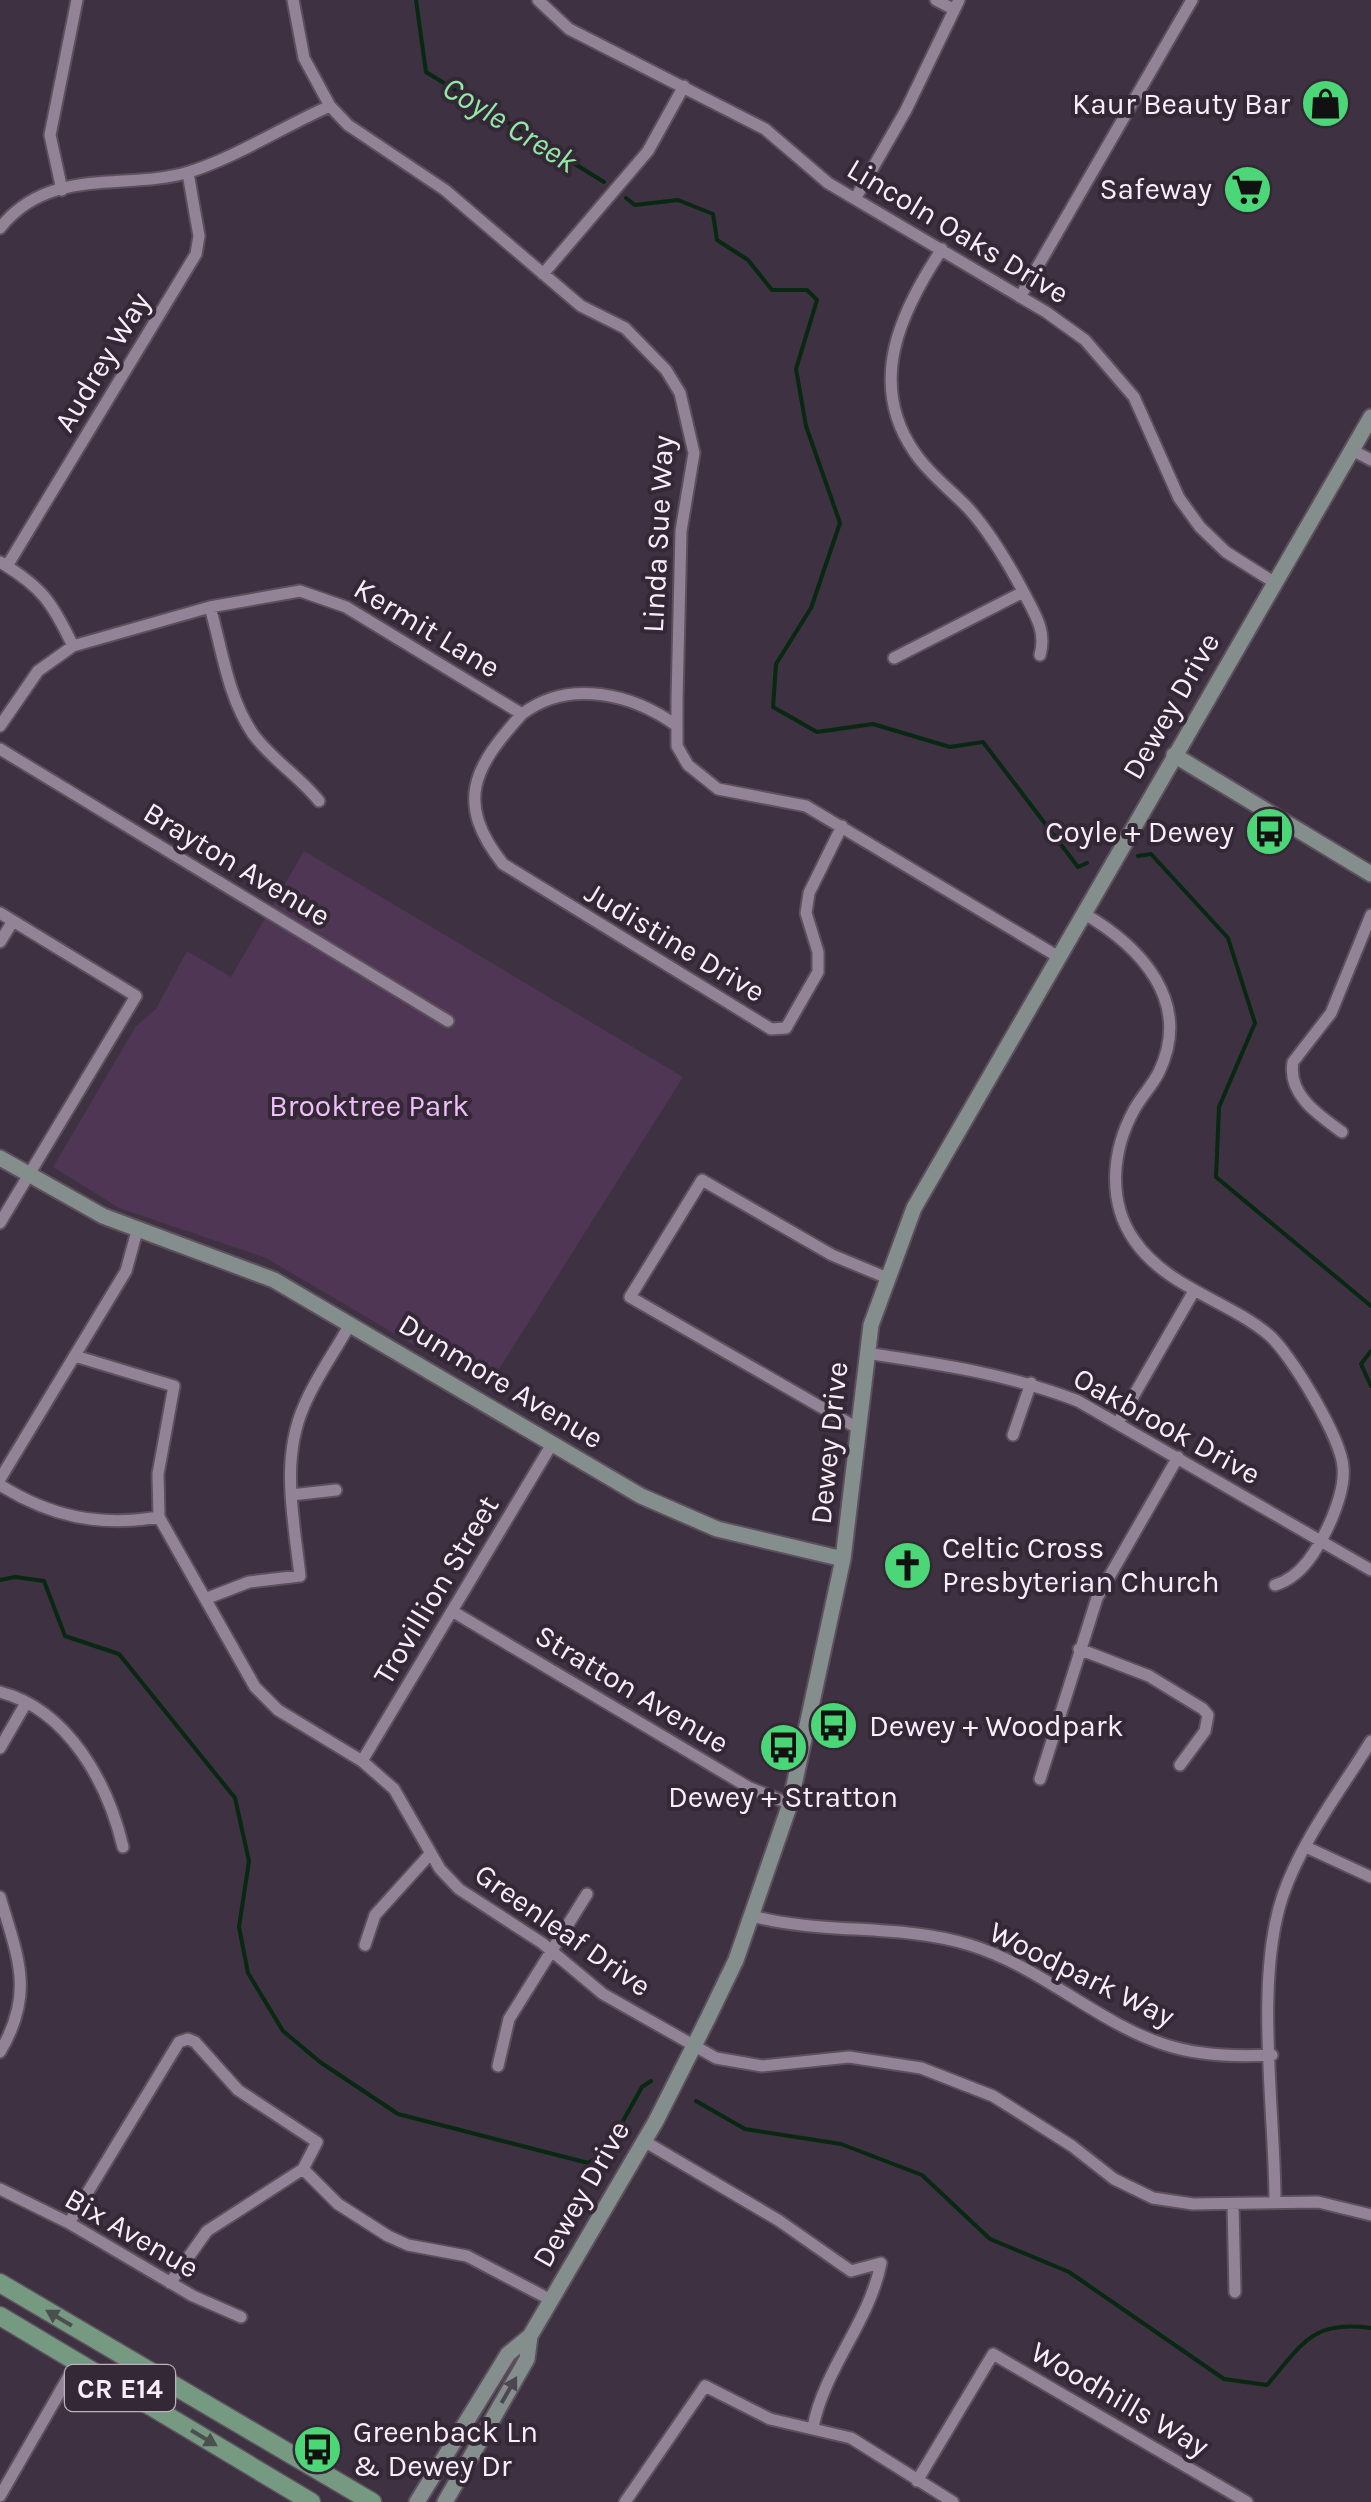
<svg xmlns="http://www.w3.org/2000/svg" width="1371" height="2502" font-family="Karla,sans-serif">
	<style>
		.green { fill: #4f3654 }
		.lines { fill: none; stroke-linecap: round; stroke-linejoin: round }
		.stream { stroke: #082812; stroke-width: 4 }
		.street-casing { stroke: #5c505d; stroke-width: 15 }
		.secondary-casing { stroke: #5c505d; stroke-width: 19 }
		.primary-casing { stroke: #5c505d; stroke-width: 21 }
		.street { stroke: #928396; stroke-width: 11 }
		.secondary { stroke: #848e8c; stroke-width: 15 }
		.primary { stroke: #769981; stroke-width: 18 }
		.oneway { fill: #4b4f50 }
		.oneway2 { fill: #4c4650 }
		.labels { text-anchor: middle; stroke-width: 8; stroke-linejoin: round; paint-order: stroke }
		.shield { fill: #342736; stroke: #bcb2be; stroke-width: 2.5 }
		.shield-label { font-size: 28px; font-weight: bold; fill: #f7eef8 }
		.poi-label { font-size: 30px; fill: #f7eef8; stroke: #342736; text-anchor: end }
		.street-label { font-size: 30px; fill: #f7eef8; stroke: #342736 }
		.park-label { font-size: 30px; fill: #f0befb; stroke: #342736 }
		.water-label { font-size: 32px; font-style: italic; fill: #92e8a5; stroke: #342736 }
	</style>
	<rect width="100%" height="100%" fill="#3e3141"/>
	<path class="green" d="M 304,851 L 683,1077 L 487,1388 L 266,1258 L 119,1208 L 53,1167 L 136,1026 L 156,1009 L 187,951 L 231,977 Z"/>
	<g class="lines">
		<path class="stream" d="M 416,0 L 426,72 L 604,182
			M 626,198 L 635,205 L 678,200 L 713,214 L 717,240 L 748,260 L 772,290 L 807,290 L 817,300 L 796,369 L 806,426 L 840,523 L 811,608 L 776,664 L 773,707 L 817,732 L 873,724 L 950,747 L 983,742 L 1078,867 L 1087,863
			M 1138,856 L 1151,854 L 1228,938 L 1255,1023 L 1219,1107 L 1216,1177 L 1371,1306
			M 1371,1351 L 1361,1364 L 1371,1386
			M 0,1580 L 15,1577 L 44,1581 L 65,1636 L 119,1654 L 235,1798 L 249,1861 L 239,1927 L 248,1973 L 283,2031 L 320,2062 L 398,2114 L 588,2163 L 605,2153 L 642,2087 L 651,2081
			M 696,2101 L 745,2129 L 841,2144 L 922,2175 L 990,2239 L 1069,2272 L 1224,2379 L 1267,2385 C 1303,2343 1312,2320 1371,2328"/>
		<defs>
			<path id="street" d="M 293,0 L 304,58 L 330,106 L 348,125 L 445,190 L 581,306 L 625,328 L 666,370 L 680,393 L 694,453 L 681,531 L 677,699 L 677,746 L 688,765 L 718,789 L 806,806 L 1057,956
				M 538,0 L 569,29 L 765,129 L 828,183 L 1046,312 L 1085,340 L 1134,397 L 1179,498 L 1200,527 L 1226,552 L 1275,583
				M 936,0 L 953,9
				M 62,190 L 50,135 L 77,0
				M 855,199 L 906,110 L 959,0
				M 0,228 C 50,165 127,191 189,172 C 237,157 284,126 330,106
				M 942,249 C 901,311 866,383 915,453 C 929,474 951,490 968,508 C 990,532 1008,563 1023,591 C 1034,613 1047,630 1040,655
				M 543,274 L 648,151 L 684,86
				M 1020,297 L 1192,0
				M 1352,450 L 1371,460
				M 0,562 C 42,587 52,602 73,646
				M 7,566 L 196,254 L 199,236 L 188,173
				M 210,607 C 222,649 228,698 253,734 C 272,760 299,776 319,801
				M 894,658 L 1023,592
				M 522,714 C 474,767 454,802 503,864 L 771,1029 L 786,1028 L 818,972 L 818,952 L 806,913 L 809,893 L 842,826
				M 0,726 L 38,671 L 73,646 L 210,607 L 300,591 L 346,607 L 522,714 C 569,678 633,694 677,726
				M 0,749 L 448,1021
				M 0,913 L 136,996 L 0,1223
				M 1083,913 C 1140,946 1193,1001 1159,1072 C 1152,1086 1141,1097 1134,1110 C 1112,1150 1107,1201 1134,1240 C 1167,1288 1226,1299 1269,1335 C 1291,1354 1341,1438 1343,1467 C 1345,1486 1337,1507 1329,1525 C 1317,1550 1302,1577 1275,1585
				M 0,942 L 13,921
				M 1342,1132 C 1320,1116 1287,1095 1293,1062 L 1331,1013 L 1371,915
				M 866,1353 C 940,1364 1008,1374 1078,1401 L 1371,1570
				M 75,1356 L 174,1386 L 158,1474 L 159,1517 L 255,1687 L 278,1710 L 362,1761 L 394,1789 L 440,1869 L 459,1889 L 542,1943 L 603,1994 L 716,2058 L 762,2066 L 849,2057 L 921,2068 L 993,2096 L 1072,2146 L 1114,2179 L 1153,2198 L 1193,2204 L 1318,2202 L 1371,2215
				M 1119,1421 L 1194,1291
				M 859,1429 L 630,1297 L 702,1180 L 832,1255 L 885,1277
				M 1013,1435 L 1031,1383
				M 0,1479 L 126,1271 L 137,1231
				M 0,1485 C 51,1517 100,1527 159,1517
				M 291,1495 L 336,1490
				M 205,1599 L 249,1582 L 300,1576 C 294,1520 280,1460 304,1406 C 316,1377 335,1352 350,1324
				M 452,1611 L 748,1787 L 790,1804
				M 1079,1649 L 1149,1676 L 1203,1709 L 1208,1715 L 1205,1731 L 1180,1765
				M 0,1692 C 69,1710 108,1784 123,1847
				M 0,1748 L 26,1703
				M 362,1761 L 552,1444
				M 1040,1779 L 1097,1598 L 1178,1457
				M 1306,1847 L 1371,1877
				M 0,1897 C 18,1958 35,1993 0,2052
				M 752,1916 C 823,1935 898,1923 970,1945 C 1042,1967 1097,2023 1166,2045 C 1200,2056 1236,2057 1272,2055
				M 365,1945 L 375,1915 L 431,1853
				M 498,2066 L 509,2019 L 587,1894
				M 644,2141 L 778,2220 L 851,2271 L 881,2263 C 869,2323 825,2367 813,2427
				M 303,2169 L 338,2204 L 388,2236 L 408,2245 L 467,2256 L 551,2300
				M 0,2189 L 69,2223 L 193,2296 L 241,2317
				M 1275,2202 C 1275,2111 1254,1980 1283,1895 C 1302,1840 1341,1790 1371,1741
				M 1233,2204 L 1235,2292
				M 69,2223 L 179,2042 L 188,2039 L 195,2042 L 238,2090 L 317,2142 L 303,2169 L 207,2231 L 170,2283
				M 917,2481 L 993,2354 L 1247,2502
				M 0,2496 L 77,2362
				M 625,2502 L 705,2386 L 770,2419 L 851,2438 L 953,2502"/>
			<path id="secondary" d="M 1174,755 L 1371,874
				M 0,1158 L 103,1216 L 274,1280 L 641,1496 L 717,1529 L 843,1559
				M 417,2502 L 508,2354 L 530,2336 L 656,2121 L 708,2018 L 736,1960 L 790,1804 L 843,1559 L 871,1325 L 914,1208 L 1371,417
				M 445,2502 L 527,2359 L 530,2336"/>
			<path id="primary" d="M 0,2283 L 372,2502
				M 0,2316 L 311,2502"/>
		</defs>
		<use href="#street" class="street-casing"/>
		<use href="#secondary" class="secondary-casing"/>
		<use href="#primary" class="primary-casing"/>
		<use href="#street" class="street"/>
		<use href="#secondary" class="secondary"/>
		<use href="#primary" class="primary"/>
	</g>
	<defs><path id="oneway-solid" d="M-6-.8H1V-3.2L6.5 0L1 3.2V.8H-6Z" transform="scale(2.5)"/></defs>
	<g class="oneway">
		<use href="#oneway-solid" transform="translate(59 2318) rotate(-149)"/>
		<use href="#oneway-solid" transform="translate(204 2438) rotate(31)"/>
	</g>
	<use class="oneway2" href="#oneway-solid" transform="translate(509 2390) rotate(-60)"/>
	<defs>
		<symbol id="shop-disc" viewBox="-11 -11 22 22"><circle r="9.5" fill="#4bd677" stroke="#342736"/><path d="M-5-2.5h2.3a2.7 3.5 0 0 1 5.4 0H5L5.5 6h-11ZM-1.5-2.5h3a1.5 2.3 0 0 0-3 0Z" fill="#111"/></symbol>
		<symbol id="supermarket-disc" viewBox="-11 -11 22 22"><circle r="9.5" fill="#4bd677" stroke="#342736"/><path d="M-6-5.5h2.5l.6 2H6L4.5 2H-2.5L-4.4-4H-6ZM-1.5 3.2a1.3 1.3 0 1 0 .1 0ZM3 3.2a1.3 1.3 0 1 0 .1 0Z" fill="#111"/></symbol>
		<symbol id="bus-disc" viewBox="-11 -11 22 22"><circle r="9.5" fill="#4bd677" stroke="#342736"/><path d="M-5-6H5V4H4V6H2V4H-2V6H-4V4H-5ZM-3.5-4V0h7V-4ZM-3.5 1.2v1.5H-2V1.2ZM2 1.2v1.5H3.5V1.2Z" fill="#111"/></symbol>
		<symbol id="church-disc" viewBox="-11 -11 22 22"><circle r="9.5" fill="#4bd677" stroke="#342736"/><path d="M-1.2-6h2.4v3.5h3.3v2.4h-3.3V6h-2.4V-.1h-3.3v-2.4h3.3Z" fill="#111"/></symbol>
	</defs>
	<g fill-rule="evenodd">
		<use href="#shop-disc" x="1298" y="76" width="55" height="55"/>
		<use href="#supermarket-disc" x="1220" y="162" width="55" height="55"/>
		<use href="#bus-disc" x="1242" y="804" width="55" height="55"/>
		<use href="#church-disc" x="880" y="1538" width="55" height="55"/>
		<use href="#bus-disc" x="806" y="1698" width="55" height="55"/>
		<use href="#bus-disc" x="756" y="1720" width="55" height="55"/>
		<use href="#bus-disc" x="290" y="2422" width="55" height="55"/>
	</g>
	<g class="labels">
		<rect class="shield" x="65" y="2365" width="110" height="46" rx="8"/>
		<g class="shield-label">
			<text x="120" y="2398">CR E14</text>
		</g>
		<g class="poi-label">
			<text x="1290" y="114">Kaur Beauty Bar</text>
			<text x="1212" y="199">Safeway</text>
			<text x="1234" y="842">Coyle + Dewey</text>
			<text x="942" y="1558" text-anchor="start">Celtic Cross<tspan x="942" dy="34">Presbyterian Church</tspan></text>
			<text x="869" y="1736" text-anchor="start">Dewey + Woodpark</text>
			<text x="783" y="1807" text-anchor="middle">Dewey + Stratton</text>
			<text x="353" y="2442" text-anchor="start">Greenback Ln<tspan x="353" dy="34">&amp; Dewey Dr</tspan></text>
		</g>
		<g class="street-label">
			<text transform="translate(958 231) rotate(31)" y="10">Lincoln Oaks Drive</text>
			<text transform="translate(102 362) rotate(-59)" y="10">Audrey Way</text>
			<text transform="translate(658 534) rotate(-87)" y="10">Linda Sue Way</text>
			<text transform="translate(427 628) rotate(31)" y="10">Kermit Lane</text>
			<text transform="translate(1171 706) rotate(-60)" y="10">Dewey Drive</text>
			<text transform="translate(237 864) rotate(31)" y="10">Brayton Avenue</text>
			<text transform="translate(675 942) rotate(31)" y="10">Judistine Drive</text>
			<text transform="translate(501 1381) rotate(31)" y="10">Dunmore Avenue</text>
			<text transform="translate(1167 1426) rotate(29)" y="10">Oakbrook Drive</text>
			<text transform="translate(829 1443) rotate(-84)" y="10">Dewey Drive</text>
			<text transform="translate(436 1590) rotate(-59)" y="10">Trovillion Street</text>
			<text transform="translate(632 1689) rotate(31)" y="10">Stratton Avenue</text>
			<text transform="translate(563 1930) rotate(35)" y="10">Greenleaf Drive</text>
			<text transform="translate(1082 1974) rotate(26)" y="10">Woodpark Way</text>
			<text transform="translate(581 2194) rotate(-60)" y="10">Dewey Drive</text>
			<text transform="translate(132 2233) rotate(30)" y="10">Bix Avenue</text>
			<text transform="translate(1120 2399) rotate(30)" y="10">Woodhills Way</text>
		</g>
		<g class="park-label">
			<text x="369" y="1116">Brooktree Park</text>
		</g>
		<g class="water-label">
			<text transform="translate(510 124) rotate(32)" y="11">Coyle Creek</text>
		</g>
	</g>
</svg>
